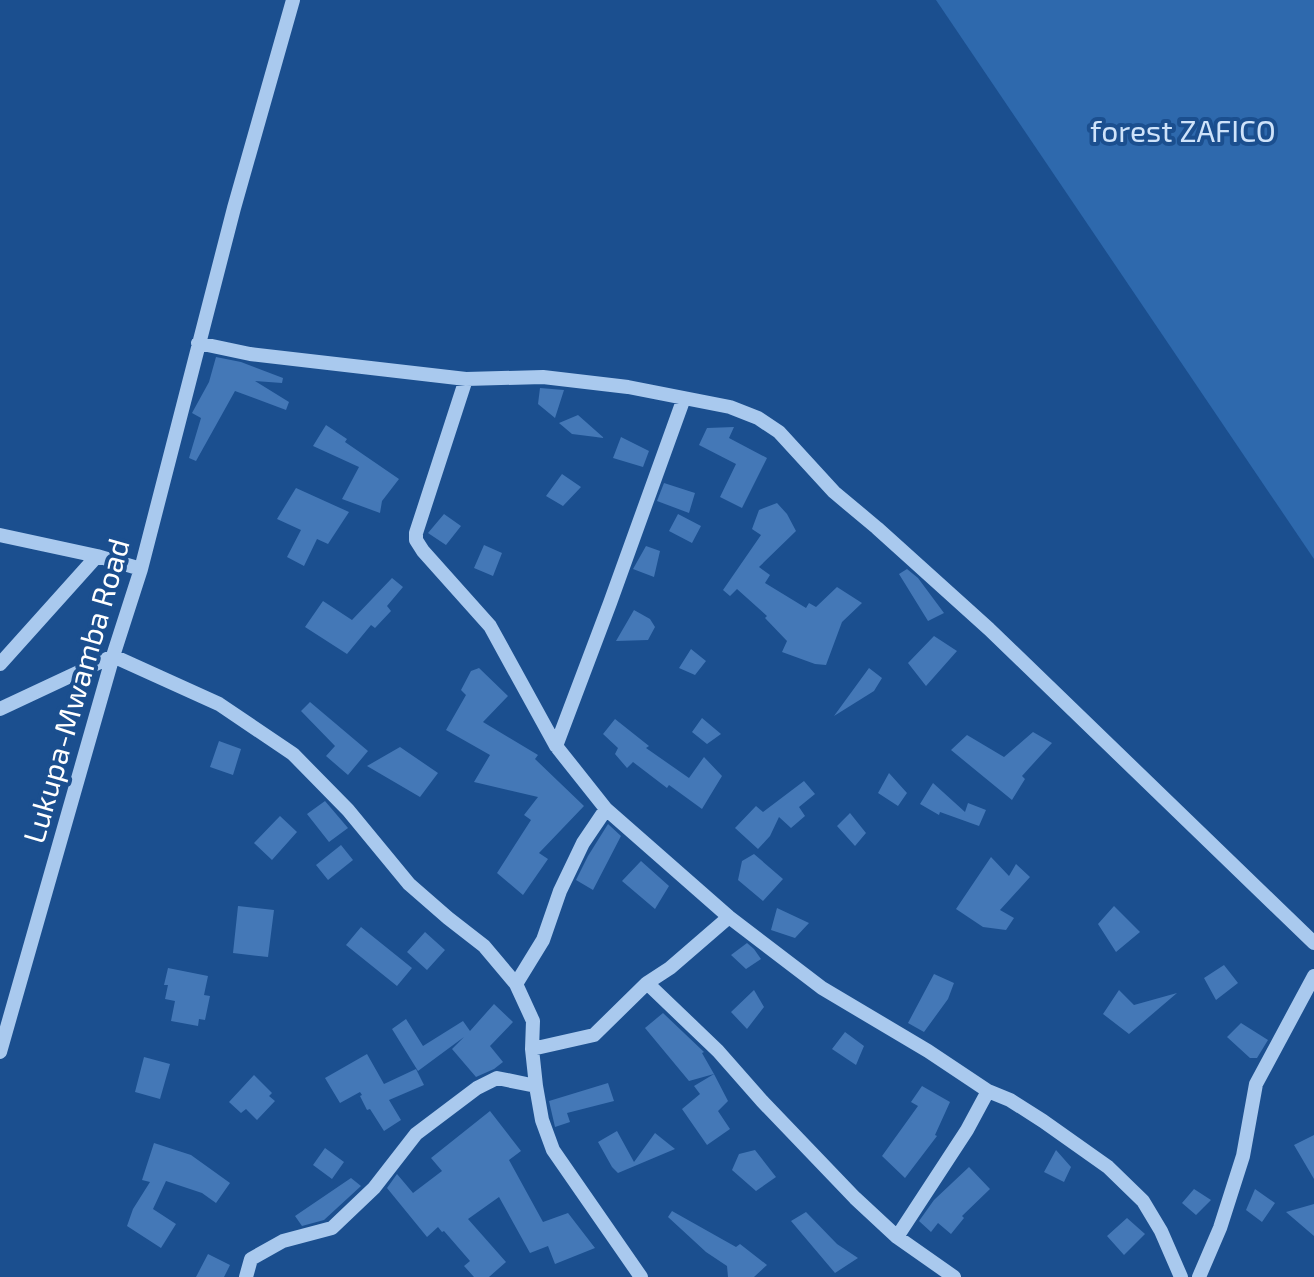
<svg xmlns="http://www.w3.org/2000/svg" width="1314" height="1277" font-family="'Exo 2',sans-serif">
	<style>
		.green { fill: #2e69ad }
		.building { fill: #4478b7 }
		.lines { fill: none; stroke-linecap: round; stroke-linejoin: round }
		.minor { stroke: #a9c9ee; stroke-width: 14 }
		.labels { text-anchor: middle; stroke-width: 8; stroke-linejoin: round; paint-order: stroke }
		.park-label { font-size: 30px; fill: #cfe3fa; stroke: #1b4f8f }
		.street-label { font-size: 30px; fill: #fff; stroke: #1b4f8f }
	</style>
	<rect width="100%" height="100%" fill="#1b4f8f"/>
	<path class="green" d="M 936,0 L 1314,0 L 1314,559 Z"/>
	<path class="building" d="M 216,357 L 241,362 L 283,378 L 282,383 L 255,381 L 289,402 L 286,410 L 235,391 L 196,461 L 189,458 L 201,418 L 192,413 L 209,382 Z
		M 540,388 L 564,390 L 555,418 L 538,404 Z
		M 578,415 L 604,438 L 572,434 L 559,423 Z
		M 326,425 L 347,439 L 345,442 L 399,479 L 382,501 L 380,513 L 342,499 L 359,467 L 313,446 Z
		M 734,427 L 729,438 L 767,458 L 742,508 L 720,497 L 736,464 L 699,445 L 707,428 Z
		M 621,437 L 649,451 L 643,467 L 613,458 Z
		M 562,474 L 581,487 L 563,506 L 546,496 Z
		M 664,483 L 695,493 L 689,513 L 657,501 Z
		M 296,488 L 349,512 L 328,544 L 317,539 L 304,566 L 287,557 L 301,530 L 277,519 Z
		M 777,503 L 787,514 L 796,531 L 759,567 L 770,575 L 765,583 L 806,608 L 809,603 L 816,607 L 837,587 L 862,603 L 842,622 L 826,665 L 815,664 L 782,652 L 787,641 L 765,618 L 767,616 L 737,589 L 730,596 L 723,590 L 761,535 L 752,529 L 759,510 Z
		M 444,514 L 461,526 L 446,545 L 428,533 Z
		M 678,514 L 701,526 L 692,543 L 669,531 Z
		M 484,545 L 502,553 L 493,576 L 474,568 Z
		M 646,546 L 660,551 L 654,577 L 633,569 Z
		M 907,569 L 918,578 L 944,613 L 928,621 L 899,574 Z
		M 392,578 L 403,587 L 387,606 L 391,611 L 375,628 L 371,625 L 347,654 L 305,627 L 323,601 L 352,620 Z
		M 634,610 L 650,619 L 655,627 L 648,640 L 616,641 Z
		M 934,636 L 957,651 L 926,686 L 908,663 Z
		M 691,649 L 706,661 L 695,675 L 679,668 Z
		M 479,668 L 508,696 L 483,722 L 538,755 L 535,759 L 584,806 L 539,853 L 548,859 L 523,895 L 497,873 L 531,820 L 524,815 L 538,797 L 474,782 L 490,755 L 446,730 L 466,695 L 461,690 L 471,671 Z
		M 869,668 L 882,678 L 874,691 L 834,716 Z
		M 310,702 L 368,751 L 348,775 L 326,756 L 335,746 L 301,711 Z
		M 702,718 L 721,734 L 707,744 L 692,732 Z
		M 615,719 L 649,746 L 646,748 L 689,778 L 704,757 L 722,776 L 702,809 L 669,785 L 667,788 L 633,762 L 627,768 L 615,754 L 618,748 L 603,734 Z
		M 1033,732 L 1052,743 L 1022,776 L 1025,779 L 1012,800 L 951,750 L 967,735 L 1004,757 Z
		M 219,741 L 241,749 L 233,775 L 210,767 Z
		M 400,747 L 438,773 L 420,797 L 367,766 Z
		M 889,773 L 907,793 L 898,806 L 878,793 Z
		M 804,781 L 815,794 L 799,807 L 805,816 L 791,828 L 779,817 L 770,836 L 758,849 L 735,828 L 756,806 L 763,812 Z
		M 933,783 L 965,812 L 968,803 L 986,810 L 979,826 L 940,812 L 939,815 L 920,804 Z
		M 325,801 L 348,828 L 329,842 L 307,814 Z
		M 850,813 L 866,833 L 855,846 L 837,826 Z
		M 280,816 L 297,832 L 272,860 L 254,843 Z
		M 608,824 L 621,836 L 593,890 L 576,880 L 588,856 Z
		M 341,845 L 353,860 L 328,880 L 316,865 Z
		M 754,854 L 783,879 L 763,901 L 738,880 L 742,861 Z
		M 991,857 L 1009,876 L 1016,864 L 1030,877 L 1000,910 L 1014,918 L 1006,930 L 983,927 L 956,909 Z
		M 641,861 L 669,886 L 655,909 L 622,881 Z
		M 238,906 L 274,910 L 268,957 L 233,953 Z
		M 1114,906 L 1140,932 L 1116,952 L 1098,924 Z
		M 777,908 L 809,923 L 795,938 L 771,930 Z
		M 361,927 L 412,968 L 397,986 L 346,945 Z
		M 425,932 L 445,950 L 427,970 L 407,952 Z
		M 747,943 L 754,949 L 761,959 L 746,969 L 731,955 Z
		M 1224,965 L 1238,983 L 1216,1000 L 1204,978 Z
		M 168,968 L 208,976 L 204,995 L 210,996 L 205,1020 L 199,1019 L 198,1026 L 171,1021 L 175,1001 L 165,999 L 168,985 L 164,985 Z
		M 934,974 L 954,983 L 948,999 L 924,1032 L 908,1023 Z
		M 754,990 L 764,1007 L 747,1029 L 731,1012 Z
		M 1119,990 L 1134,1005 L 1177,993 L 1129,1034 L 1103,1014 Z
		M 494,1004 L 513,1022 L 490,1046 L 503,1062 L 494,1069 L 476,1077 L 452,1049 L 464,1037 L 418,1071 L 392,1029 L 406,1019 L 423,1046 L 463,1021 L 470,1031 Z
		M 663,1013 L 704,1052 L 702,1053 L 714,1074 L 689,1081 L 645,1028 Z
		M 1241,1023 L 1268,1040 L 1257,1058 L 1250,1058 L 1227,1037 Z
		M 845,1032 L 864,1046 L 856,1065 L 832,1049 Z
		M 367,1054 L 384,1084 L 416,1069 L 424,1085 L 389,1100 L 401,1120 L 384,1131 L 370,1109 L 367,1110 L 360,1096 L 362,1095 L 360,1092 L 340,1103 L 325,1078 Z
		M 144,1057 L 170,1064 L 160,1099 L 135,1092 Z
		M 714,1074 L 728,1101 L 718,1111 L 730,1129 L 707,1145 L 682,1109 L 700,1094 L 694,1086 Z
		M 254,1075 L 272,1093 L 269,1096 L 275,1101 L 257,1120 L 246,1109 L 241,1113 L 229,1102 Z
		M 608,1083 L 614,1101 L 567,1113 L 570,1122 L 555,1127 L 549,1101 Z
		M 922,1086 L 950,1102 L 935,1135 L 937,1136 L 905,1178 L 882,1156 L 918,1106 L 911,1102 Z
		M 490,1111 L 521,1151 L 509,1160 L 543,1222 L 568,1213 L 595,1248 L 555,1264 L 548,1246 L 530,1253 L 499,1197 L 468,1219 L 506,1262 L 489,1277 L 474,1277 L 464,1266 L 470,1261 L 444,1231 L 442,1232 L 438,1227 L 427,1237 L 387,1188 L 397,1174 L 413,1193 L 442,1171 L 431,1158 Z
		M 617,1131 L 634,1162 L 655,1133 L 675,1149 L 618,1173 L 612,1167 L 598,1142 Z
		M 1314,1135 L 1314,1179 L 1294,1145 Z
		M 154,1143 L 191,1155 L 230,1183 L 216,1203 L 202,1193 L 166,1181 L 153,1209 L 176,1224 L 161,1248 L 127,1226 L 133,1209 L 150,1182 L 142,1180 Z
		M 325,1148 L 344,1162 L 332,1179 L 313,1165 Z
		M 755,1150 L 776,1177 L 756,1191 L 732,1170 L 739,1154 Z
		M 1056,1150 L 1071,1167 L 1064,1182 L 1044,1172 Z
		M 969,1167 L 990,1189 L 962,1216 L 964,1218 L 951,1234 L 938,1223 L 931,1232 L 919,1221 L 934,1200 Z
		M 351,1178 L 361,1186 L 324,1220 L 302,1226 L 295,1216 Z
		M 1194,1189 L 1211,1200 L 1196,1215 L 1182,1203 Z
		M 1255,1189 L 1275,1203 L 1262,1222 L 1246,1210 Z
		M 1314,1204 L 1314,1236 L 1286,1212 Z
		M 672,1211 L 736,1247 L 740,1244 L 767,1265 L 754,1277 L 728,1277 L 727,1266 L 706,1252 L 668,1217 Z
		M 806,1212 L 837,1244 L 858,1258 L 835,1273 L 791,1221 Z
		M 1127,1218 L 1145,1234 L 1124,1255 L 1107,1236 Z
		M 208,1254 L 230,1265 L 224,1277 L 196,1277 Z"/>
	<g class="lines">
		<path class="minor" d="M 198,343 L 250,354 L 466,379 L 543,377 L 628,387 L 730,407 L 758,418 L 779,432 L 834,492 L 877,528 L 989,629 L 1314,943
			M 466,379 L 416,533 L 416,540 L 423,551 L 490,626 L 556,746 L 606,809 L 729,917 L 822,988 L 928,1051 L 988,1091 L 1010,1100 L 1043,1121 L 1108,1167 L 1143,1201 L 1161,1231 L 1181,1277
			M 0,535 L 97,556 L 141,569
			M 0,664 L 97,556
			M 0,709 L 113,656 L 219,704 L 293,754 L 348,810 L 409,884 L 448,918 L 484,946 L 516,984 L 533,1021 L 532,1049 L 536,1086 L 542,1120 L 553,1150 L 641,1277
			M 556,746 L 610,603 L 684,398
			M 647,983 L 718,1051 L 762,1101 L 855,1198 L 897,1237 L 954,1277
			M 516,984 L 543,940 L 560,891 L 583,843 L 606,809
			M 532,1049 L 594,1035 L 647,983 L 670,968 L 729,917
			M 0,1052 L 113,656 L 141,569 L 234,208 L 293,0
			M 897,1237 L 967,1130 L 988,1091
			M 246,1277 L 251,1259 L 283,1241 L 332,1228 L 374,1188 L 416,1134 L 477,1088 L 497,1078 L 536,1086
			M 1199,1277 L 1220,1228 L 1243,1156 L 1256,1084 L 1314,976"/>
	</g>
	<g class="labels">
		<g class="park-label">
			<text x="1183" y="142">forest ZAFICO</text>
		</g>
		<g class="street-label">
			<text transform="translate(77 691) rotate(-74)" y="10">Lukupa-Mwamba Road</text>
		</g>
	</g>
</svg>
